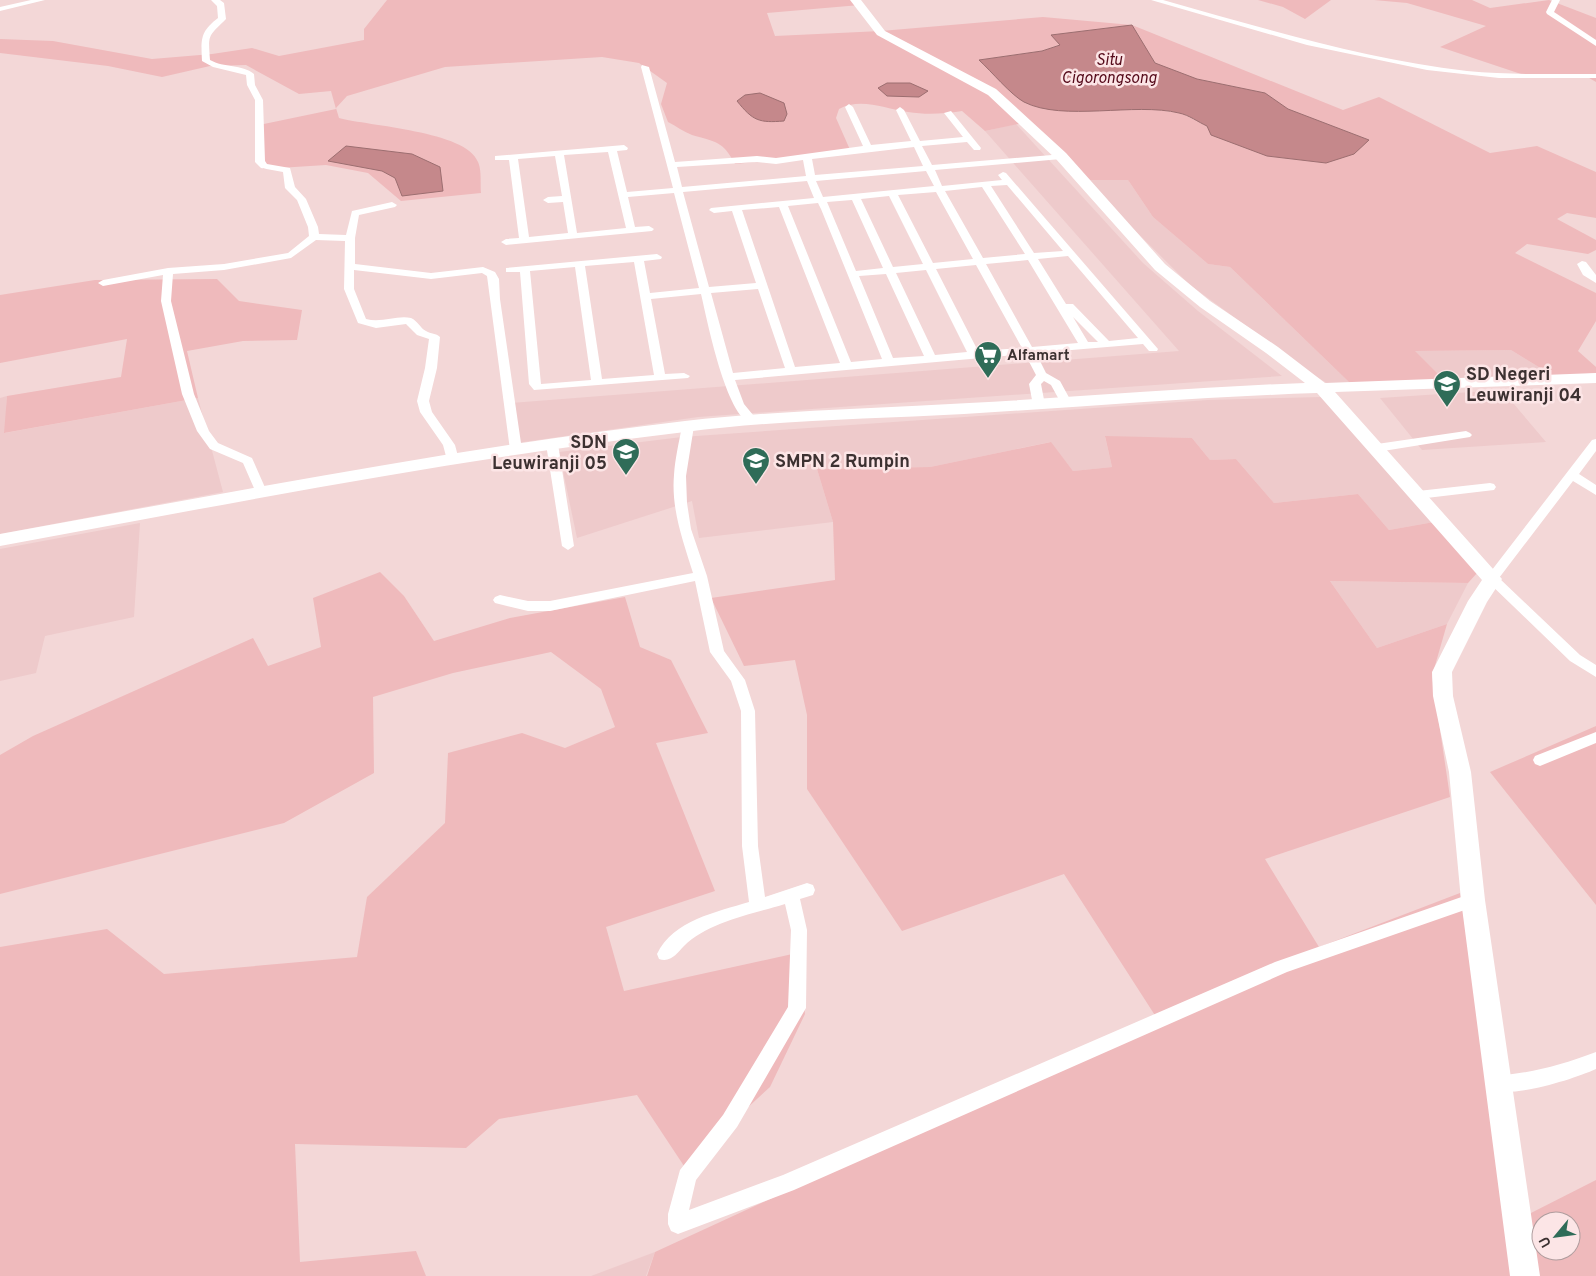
<svg xmlns="http://www.w3.org/2000/svg" width="1596" height="1276" font-family="Overpass,sans-serif">
	<style>
		.built { fill: #eecacb }
		.green { fill: #efbabc; fill-rule: evenodd }
		.water { fill: #c5888b; stroke: #9c6e70 }
		.lines { fill: none; stroke-linecap: round; stroke-linejoin: round }
		.street { fill: #fff; fill-rule: evenodd }
		.secondary { fill: #fff; fill-rule: evenodd }
		.labels { text-anchor: middle; stroke-width: 5; stroke-linejoin: round; paint-order: stroke }
		.far-poi-label { font-size: 15px; font-weight: bold; fill: #3c3131; stroke: #fce5e6; text-anchor: start }
		.far-water-label { font-size: 16px; font-style: italic; fill: #550a1a; stroke: #fce5e6 }
		.poi-label { font-size: 18px; font-weight: bold; fill: #3c3131; stroke: #fce5e6; text-anchor: start }
	</style>
	<rect width="100%" height="100%" fill="#f3d7d7"/>
	<path class="built" d="M 1016,124 L 1143,263 L 1198,311 L 1282,376 L 698,417 L 510,444 L 511,403 L 1179,351 L 985,131 Z
		M 1084,180 L 1128,180 L 1153,217 L 1208,264 L 1230,267 L 1350,383 L 1330,385 L 1312,374 L 1190,285 Z
		M 1511,350 L 1555,377 L 1444,380 L 1414,351 Z
		M 1502,390 L 1546,442 L 1422,450 L 1380,398 Z
		M 7,396 L 5,433 L 198,398 L 223,492 L 0,534 L 0,398 Z
		M 1321,397 L 1434,522 L 1389,530 L 1358,494 L 1274,503 L 1236,459 L 1210,460 L 1192,438 L 1105,437 L 1112,467 L 1073,471 L 1050,442 L 930,467 L 817,469 L 833,522 L 699,538 L 692,501 L 577,538 L 559,452 L 682,437 L 1208,400 Z
		M 140,523 L 134,617 L 45,636 L 36,673 L 0,681 L 0,549 Z
		M 1330,581 L 1468,583 L 1447,624 L 1377,648 Z
		M 655,1252 L 646,1276 L 591,1276 Z"/>
	<path class="green" d="M 387,0 L 856,0 L 860,5 L 767,13 L 775,36 L 881,31 L 1043,17 L 1132,25 L 1343,110 L 1379,97 L 1490,153 L 1537,146 L 1596,172 L 1596,218 L 1567,213 L 1557,219 L 1596,240 L 1596,250 L 1588,254 L 1527,244 L 1515,253 L 1596,293 L 1596,321 L 1578,351 L 1596,367 L 1596,373 L 1555,377 L 1511,350 L 1415,351 L 1444,380 L 1350,383 L 1230,267 L 1208,264 L 1153,217 L 1128,180 L 1084,180 L 1028,122 L 985,131 L 962,111 C 943,114 926,115 908,112 C 885,109 861,97 839,109 L 836,118 L 851,152 L 735,164 C 723,141 716,142 692,135 C 684,132 676,126 668,122 L 661,104 L 667,83 L 639,63 L 602,57 L 445,67 L 347,96 L 336,108 L 339,118 C 368,126 467,131 478,162 C 482,171 480,184 481,193 L 401,201 L 368,173 L 326,165 L 263,169 L 259,125 L 336,109 L 331,91 L 299,94 L 246,65 L 210,66 L 162,77 L 108,66 L 0,53 L 0,39 L 53,41 L 152,59 L 212,54 L 252,48 L 279,56 L 364,40 L 364,29 ZM 1132,25 L 1154,63 L 1197,79 L 1265,93 L 1288,109 L 1369,140 L 1207,126 L 1181,113 L 1158,110 L 980,60 L 1042,51 L 1061,44 L 1052,35 Z
		M 1258,0 L 1331,0 L 1305,19 L 1283,7 Z
		M 1374,0 L 1472,0 L 1490,8 L 1549,0 L 1596,18 L 1596,82 L 1584,75 L 1521,74 L 1440,47 L 1486,26 L 1407,3 Z
		M 217,279 L 239,301 L 302,310 L 297,340 L 243,341 L 187,351 L 198,398 L 4,433 L 7,396 L 121,377 L 127,339 L 0,363 L 0,295 L 95,280 Z
		M 1105,436 L 1192,438 L 1210,460 L 1236,459 L 1274,503 L 1358,494 L 1389,530 L 1434,522 L 1478,572 L 1468,583 L 1330,581 L 1377,648 L 1447,624 L 1432,676 L 1450,797 L 1265,859 L 1319,947 L 1460,893 L 1511,1222 L 1518,1276 L 647,1276 L 655,1252 L 1158,1020 L 1064,874 L 902,931 L 807,789 L 807,715 L 795,660 L 744,666 L 711,598 L 835,580 L 833,522 L 817,469 L 930,467 L 1051,442 L 1073,471 L 1112,467 Z
		M 380,572 L 404,596 L 434,641 L 510,618 L 625,597 L 640,647 L 671,660 L 708,733 L 656,743 L 715,891 L 606,927 L 624,991 L 797,953 L 805,1014 L 770,1087 L 684,1166 L 637,1095 L 499,1119 L 466,1148 L 295,1144 L 300,1262 L 416,1251 L 426,1276 L 0,1276 L 0,947 L 107,929 L 164,974 L 357,957 L 367,897 L 445,823 L 448,753 L 522,733 L 565,748 L 615,727 L 601,689 L 551,652 L 453,673 L 373,697 L 374,773 L 284,823 L 0,894 L 0,755 L 33,736 L 253,638 L 268,666 L 321,647 L 313,598 Z
		M 1596,726 L 1596,905 L 1490,772 Z
		M 1596,1180 L 1596,1276 L 1537,1276 L 1529,1214 ZM 1541,1221 L 1571,1221 L 1571,1251 L 1541,1251 Z"/>
	<path class="water" d="M 1132,25 L 1155,63 L 1197,79 L 1265,93 L 1288,109 L 1369,140 L 1354,154 L 1326,163 L 1267,156 L 1211,135 L 1207,126 C 1198,122 1189,115 1179,113 C 1135,102 1063,122 1024,102 C 1011,95 991,71 979,60 L 1042,51 L 1060,45 L 1051,35 Z
		M 887,83 L 910,83 L 928,91 L 919,97 L 887,96 L 878,88 Z
		M 760,93 L 784,103 L 787,114 L 784,121 C 759,123 753,121 737,101 L 745,95 Z
		M 346,146 L 412,154 L 440,167 L 443,191 L 402,196 L 395,178 L 382,171 L 328,161 Z"/>
	<g class="lines">
		<path class="street" d="M 31,0 L 45,0 L 0,11 L 0,7 Z
			M 211,0 L 220,0 L 224,3 L 226,19 C 208,37 208,34 210,60 C 224,68 242,64 254,74 L 255,85 L 263,100 L 265,161 L 267,164 L 290,168 L 295,187 L 306,199 L 318,227 L 319,234 L 346,235 L 352,211 L 392,202 L 397,205 L 395,207 L 359,215 L 355,238 L 355,264 L 431,273 L 483,267 L 495,272 L 499,279 L 500,299 L 522,450 L 520,453 L 516,454 L 510,450 L 487,276 L 482,273 L 431,279 L 354,270 L 354,289 L 366,319 C 382,323 397,315 411,318 C 418,321 420,328 426,331 C 431,334 436,333 440,337 L 437,368 L 429,401 L 432,412 L 455,445 L 459,460 L 453,464 L 447,460 L 443,445 L 420,412 L 417,401 L 425,368 L 429,339 L 417,335 L 406,324 L 376,328 L 358,323 L 344,289 L 345,241 L 316,240 L 291,258 L 224,270 L 173,274 L 171,301 L 194,394 L 209,431 L 218,443 L 252,458 L 267,492 L 265,495 L 257,495 L 243,463 L 210,449 L 197,431 L 182,394 L 161,301 L 163,275 L 103,286 L 98,283 L 103,280 L 168,268 L 224,264 L 288,253 L 309,236 L 308,227 L 297,200 L 285,188 L 283,172 L 261,168 L 255,162 L 255,100 L 247,85 L 246,75 L 213,67 L 202,61 C 201,39 200,32 218,18 L 217,6 Z
			M 1151,0 L 1163,0 C 1263,28 1363,59 1467,71 C 1510,75 1553,74 1596,74 L 1596,78 L 1499,78 L 1427,70 L 1307,45 Z
			M 1552,0 L 1560,0 L 1554,12 L 1596,40 L 1596,46 L 1547,14 L 1546,12 Z
			M 642,65 L 649,67 L 675,162 L 757,156 L 776,158 L 863,146 L 845,107 L 849,104 L 853,107 L 871,145 L 911,141 L 896,110 L 900,107 L 904,110 L 920,141 L 963,137 L 944,113 L 951,111 L 981,148 L 980,150 L 974,150 L 967,142 L 922,146 L 932,165 L 1064,154 L 1066,156 L 1061,159 L 935,170 L 942,186 L 1002,180 L 998,175 L 1003,172 L 1006,173 L 1158,349 L 1157,351 L 1149,351 L 1143,344 L 1036,353 L 1046,373 L 1060,381 L 1072,403 L 1070,405 L 1062,405 L 1051,385 L 1044,381 L 1041,384 L 1045,405 L 1039,408 L 1033,405 L 1029,384 L 1036,375 L 1025,354 L 735,380 L 744,404 L 758,421 L 752,424 C 726,418 707,319 701,294 L 651,299 L 665,374 L 684,373 L 690,376 L 688,378 L 534,390 L 529,384 L 520,272 L 506,272 L 506,268 L 657,254 L 662,257 L 661,259 L 644,261 L 650,293 L 699,288 L 674,193 L 628,197 L 635,227 L 649,226 L 654,229 L 652,231 L 506,245 L 501,242 L 506,239 L 519,238 L 509,160 L 495,160 L 495,156 L 624,145 L 628,148 L 627,150 L 617,151 L 627,192 L 673,188 L 641,67 ZM 914,147 L 923,166 L 815,175 L 812,159 ZM 608,152 L 626,228 L 577,233 L 564,155 ZM 555,156 L 562,196 L 548,197 L 543,200 L 548,203 L 563,202 L 568,233 L 529,237 L 518,159 ZM 803,160 L 806,176 L 682,187 L 677,167 L 757,162 L 776,164 ZM 926,171 L 934,186 L 823,197 L 816,181 ZM 807,181 L 814,198 L 711,208 L 709,210 L 714,213 L 732,211 L 756,283 L 709,287 L 683,192 ZM 1007,185 L 1063,251 L 1034,253 L 991,186 ZM 982,187 L 1025,254 L 983,258 L 945,191 ZM 936,192 L 973,259 L 933,263 L 898,195 ZM 889,196 L 923,264 L 893,267 L 861,199 ZM 852,200 L 883,268 L 856,271 L 827,202 ZM 818,203 L 821,209 L 882,359 L 851,362 L 788,206 ZM 779,207 L 840,363 L 795,367 L 742,210 ZM 1068,256 L 1138,338 L 1109,341 L 1073,304 L 1066,304 L 1038,259 ZM 1028,260 L 1078,343 L 1032,347 L 986,264 ZM 634,262 L 654,375 L 602,379 L 585,266 ZM 976,265 L 1022,348 L 978,351 L 936,269 ZM 575,267 L 591,380 L 541,384 L 530,271 ZM 926,270 L 967,352 L 935,355 L 896,273 ZM 886,274 L 924,356 L 893,358 L 859,276 ZM 758,289 L 785,368 L 733,373 L 711,293 ZM 1073,317 L 1098,342 L 1088,342 Z
			M 1582,261 L 1586,262 L 1596,275 L 1596,283 L 1583,275 L 1577,264 Z
			M 688,422 L 694,426 L 686,476 L 687,503 L 691,529 L 707,576 L 724,651 L 745,680 L 755,711 L 758,846 L 765,897 L 807,883 L 813,885 L 815,890 L 813,895 L 800,899 L 807,930 L 806,1008 L 737,1127 L 696,1180 L 689,1210 L 783,1175 L 1275,962 L 1473,893 L 1479,895 L 1481,900 L 1479,905 L 1287,972 L 794,1190 L 678,1234 L 671,1231 L 668,1224 L 668,1214 L 680,1170 L 723,1115 L 788,1007 L 791,930 L 785,904 C 753,914 708,922 684,946 C 677,953 671,963 659,959 L 657,954 C 673,920 717,912 749,902 L 742,846 L 741,711 L 731,681 L 710,652 L 695,581 L 550,611 L 528,611 L 495,603 L 493,600 L 495,597 L 500,595 L 528,601 L 550,601 L 693,573 C 683,541 671,509 674,475 C 675,459 679,442 682,426 Z
			M 1466,431 L 1470,433 L 1472,435 L 1470,437 L 1377,452 L 1371,448 L 1377,444 Z
			M 1596,439 L 1596,451 L 1579,474 L 1596,485 L 1596,495 L 1573,481 L 1499,578 L 1580,655 L 1596,665 L 1596,677 L 1570,661 L 1485,579 L 1592,440 Z
			M 552,440 L 558,444 L 574,546 L 568,550 L 562,546 L 546,444 Z
			M 1490,483 L 1494,484 L 1496,487 L 1494,490 L 1418,499 L 1412,495 L 1418,491 Z
			M 1596,732 L 1596,743 L 1540,766 L 1535,764 L 1533,760 L 1535,756 Z
			M 1596,1052 L 1596,1069 C 1574,1079 1514,1098 1492,1090 L 1489,1084 L 1492,1078 L 1498,1076 C 1536,1072 1561,1065 1596,1052 Z"/>
		<path class="secondary" d="M 850,0 L 861,0 L 885,31 L 996,89 L 1066,153 L 1165,264 L 1210,301 L 1278,347 L 1325,383 L 1596,373 L 1596,383 L 1335,392 L 1502,579 L 1487,602 L 1452,672 L 1453,696 L 1471,772 L 1485,900 L 1540,1276 L 1510,1276 L 1461,900 L 1449,772 L 1433,696 L 1432,672 L 1468,601 L 1482,580 L 1317,393 C 1199,397 1082,407 964,414 C 871,419 777,420 685,432 C 455,459 228,504 0,546 L 0,534 C 228,493 455,448 685,421 C 779,410 874,409 969,403 C 1081,397 1193,387 1305,383 L 1266,353 L 1200,307 L 1155,270 L 1056,159 L 988,95 L 877,35 Z"/>
	</g>
	<defs>
		<symbol id="supermarket-pin" viewBox="-11 -11 22 30"><path d="M0 17L-7.5 6A9.5 9.5 0 1 1 7.5 6Z" fill="#2f6c58" stroke="#fce5e6"/><path d="M-6-5.5h2.5l.6 2H6L4.5 2H-2.5L-4.4-4H-6ZM-1.5 3.2a1.3 1.3 0 1 0 .1 0ZM3 3.2a1.3 1.3 0 1 0 .1 0Z" fill="#fff"/></symbol>
		<symbol id="school-pin" viewBox="-11 -11 22 30"><path d="M0 17L-7.5 6A9.5 9.5 0 1 1 7.5 6Z" fill="#2f6c58" stroke="#fce5e6"/><path d="M0-5L7-2L0 1L-7-2ZM-4 1L0 2.5L4 1V4Q0 6-4 4Z" fill="#fff"/></symbol>
	</defs>
	<g fill-rule="evenodd">
		<use href="#supermarket-pin" x="972" y="339" width="32" height="43"/>
		<use href="#school-pin" x="1431" y="368" width="32" height="43"/>
		<use href="#school-pin" x="610" y="436" width="32" height="43"/>
		<use href="#school-pin" x="740" y="445" width="32" height="43"/>
	</g>
	<g class="labels">
		<g class="far-poi-label">
			<text x="1007" y="360">Alfamart</text>
		</g>
		<g class="far-water-label">
			<text x="1109" y="65">Situ<tspan x="1109" dy="18">Cigorongsong</tspan></text>
		</g>
		<g class="poi-label">
			<text x="1466" y="380">SD Negeri<tspan x="1466" dy="21">Leuwiranji 04</tspan></text>
			<text x="607" y="448" text-anchor="end">SDN<tspan x="607" dy="21">Leuwiranji 05</tspan></text>
			<text x="775" y="467">SMPN 2 Rumpin</text>
		</g>
	</g>
	<g transform="translate(1556 1236) rotate(241)"><circle r="24" fill="#fce5e6" stroke="#af9d9e"/>
	<path d="M0-4L9 19L0 12L-9 19Z" fill="#2f6c58"/>
	<text y="-8" font-size="14" font-weight="bold" text-anchor="middle" fill="#3c3131">U</text>
	</g>
</svg>
